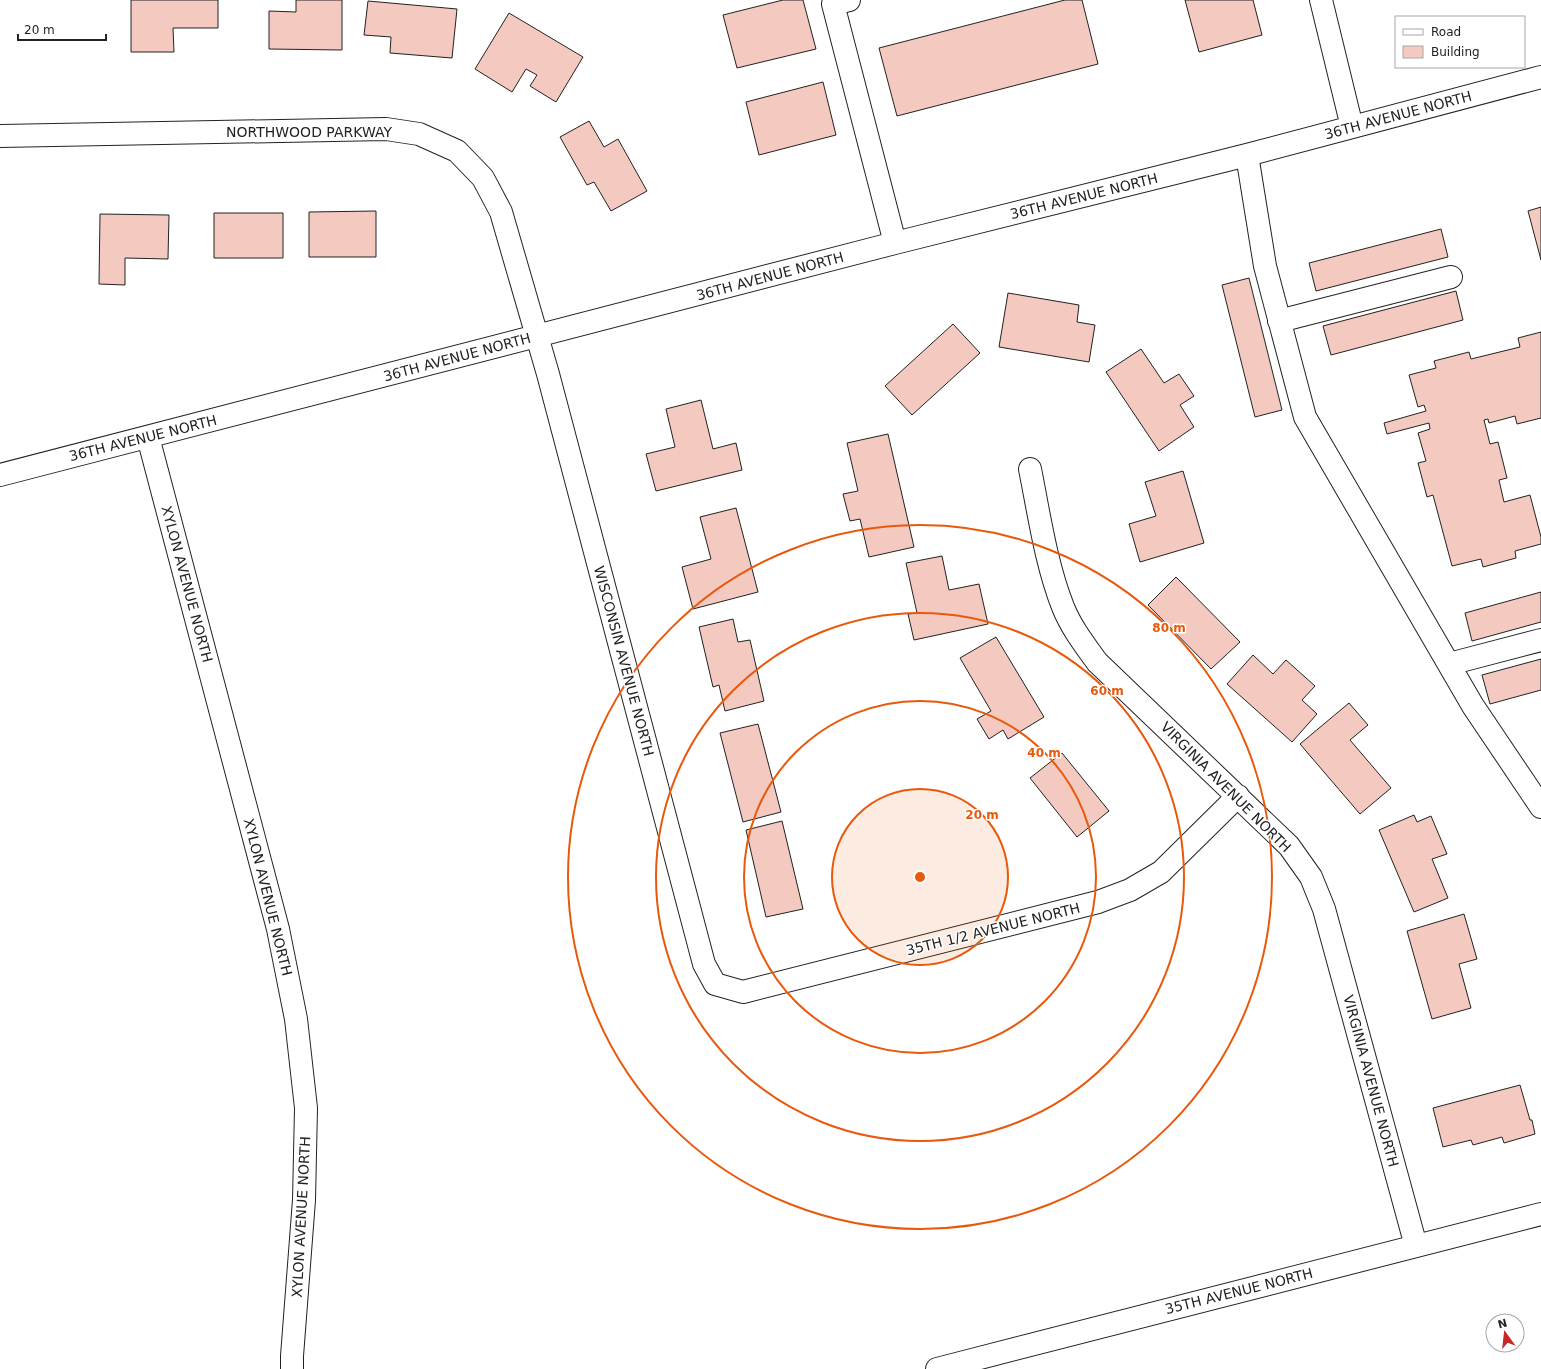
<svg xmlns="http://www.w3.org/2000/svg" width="1541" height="1369" font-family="'DejaVu Sans',sans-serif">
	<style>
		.building { fill: #f3c9c0; stroke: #222 }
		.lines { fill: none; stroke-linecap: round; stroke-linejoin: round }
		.minor-casing { stroke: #222; stroke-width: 24 }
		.minor { stroke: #fff; stroke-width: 22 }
		.ring { fill: none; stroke: #e8590c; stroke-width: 2 }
		.labels { text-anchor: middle; stroke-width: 3; stroke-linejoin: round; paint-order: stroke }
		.street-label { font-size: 14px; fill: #222; stroke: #fff }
		.centre { fill: #e8590c; stroke: #fff; stroke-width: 2 }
		.ring-label { font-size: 12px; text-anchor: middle; font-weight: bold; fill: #e8590c; stroke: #fff; stroke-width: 3; stroke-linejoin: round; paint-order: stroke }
	</style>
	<rect width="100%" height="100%" fill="#fff"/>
	<path class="building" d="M 131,0 L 218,0 L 218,28 L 173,28 L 174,52 L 131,52 Z
		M 296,0 L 342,0 L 342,50 L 269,49 L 269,11 L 296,12 Z
		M 783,0 L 803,0 L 816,49 L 737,68 L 723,15 Z
		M 1065,0 L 1082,0 L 1098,64 L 897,116 L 879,48 Z
		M 1185,0 L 1253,0 L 1262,35 L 1199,52 Z
		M 368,1 L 457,9 L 452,58 L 390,53 L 391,37 L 364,35 Z
		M 509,13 L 583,57 L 556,102 L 530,86 L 537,75 L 526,69 L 512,92 L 475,69 Z
		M 823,82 L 836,135 L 759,155 L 746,102 Z
		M 589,121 L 604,147 L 618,139 L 647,191 L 611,211 L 594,182 L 587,185 L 560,137 Z
		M 1541,207 L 1541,260 L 1528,211 Z
		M 376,211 L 376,257 L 309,257 L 309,212 Z
		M 214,213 L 283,213 L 283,258 L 214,258 Z
		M 100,214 L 169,215 L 168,259 L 125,258 L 125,285 L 99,284 Z
		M 1441,229 L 1448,257 L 1316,291 L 1309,263 Z
		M 1249,278 L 1282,410 L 1255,417 L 1222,285 Z
		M 1456,291 L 1463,320 L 1331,355 L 1323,326 Z
		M 1008,293 L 1079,305 L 1077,322 L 1095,325 L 1089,362 L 999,347 Z
		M 953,324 L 980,353 L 912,415 L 885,386 Z
		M 1541,332 L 1541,418 L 1517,424 L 1515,416 L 1489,423 L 1488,419 L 1484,420 L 1490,444 L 1498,442 L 1507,478 L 1499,480 L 1504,502 L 1530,495 L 1541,537 L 1541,544 L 1515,551 L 1516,558 L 1483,567 L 1481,559 L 1452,566 L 1433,495 L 1427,497 L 1418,463 L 1426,461 L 1418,433 L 1430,429 L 1429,423 L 1387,434 L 1384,423 L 1426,411 L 1424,405 L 1418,407 L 1409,375 L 1436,368 L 1434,361 L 1469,352 L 1471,359 L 1520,347 L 1518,338 Z
		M 1141,349 L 1164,383 L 1179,374 L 1194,396 L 1180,405 L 1194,427 L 1159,451 L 1106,372 Z
		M 701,400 L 713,449 L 736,443 L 742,470 L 656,491 L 646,454 L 675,447 L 666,409 Z
		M 888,434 L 914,547 L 869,557 L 860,519 L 850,521 L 843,494 L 858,491 L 847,443 Z
		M 1183,471 L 1204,543 L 1140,562 L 1129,524 L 1156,516 L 1145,482 Z
		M 736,508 L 758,592 L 693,609 L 682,567 L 711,559 L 700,517 Z
		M 942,556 L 949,590 L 979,584 L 988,624 L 914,640 L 908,614 L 917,613 L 906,563 Z
		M 1176,577 L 1240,642 L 1211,669 L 1148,605 Z
		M 1541,592 L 1541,622 L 1472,641 L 1465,613 Z
		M 733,619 L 738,642 L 750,640 L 764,701 L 725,711 L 719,685 L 713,687 L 699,627 Z
		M 996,637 L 1044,717 L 1008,739 L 1003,730 L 989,739 L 977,719 L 991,711 L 960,658 Z
		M 1253,655 L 1273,674 L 1286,660 L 1315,686 L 1302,700 L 1317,714 L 1292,742 L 1227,684 Z
		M 1541,659 L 1541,690 L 1490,704 L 1482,675 Z
		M 1349,703 L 1368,725 L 1350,740 L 1391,788 L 1360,814 L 1300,744 Z
		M 758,724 L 781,812 L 743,822 L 720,733 Z
		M 1062,753 L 1109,811 L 1077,837 L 1030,778 Z
		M 1414,815 L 1417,822 L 1431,816 L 1447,854 L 1432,859 L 1448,898 L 1414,912 L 1379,830 Z
		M 782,821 L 803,909 L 766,917 L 746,830 Z
		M 1464,914 L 1477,959 L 1459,964 L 1471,1008 L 1432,1019 L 1407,931 Z
		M 1520,1085 L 1530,1120 L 1532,1120 L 1535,1134 L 1504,1143 L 1502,1137 L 1473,1145 L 1471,1140 L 1443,1147 L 1433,1108 Z"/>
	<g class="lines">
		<defs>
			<path id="minor" d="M 849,0 L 833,4 L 895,243
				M 1321,0 L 1352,127
				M 0,136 L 386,129 L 419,134 L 457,151 L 483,178 L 501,212 L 548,374 L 704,964 L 715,984 L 743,992 L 1098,902 L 1130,890 L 1161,872 L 1238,796
				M 1247,155 L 1265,266 L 1305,417 L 1473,706 L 1541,807
				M 1279,321 L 1451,277
				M 148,437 L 278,929 L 296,1019 L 306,1108 L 304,1200 L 292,1356 L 292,1369
				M 1030,469 C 1039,514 1046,564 1063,607 C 1071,627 1084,644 1097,662 L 1289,846 L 1311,877 L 1324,909 L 1416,1246
				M 0,475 L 895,243 L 1247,155 L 1541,77
				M 1449,664 L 1541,640
				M 937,1369 L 1541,1214"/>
		</defs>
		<use href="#minor" class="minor-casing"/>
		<use href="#minor" class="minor"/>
	</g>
	<circle cx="920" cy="877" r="88" fill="#e8590c" fill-opacity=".12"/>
	<g class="ring">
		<circle cx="920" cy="877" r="88"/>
		<circle cx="920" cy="877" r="176"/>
		<circle cx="920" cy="877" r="264"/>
		<circle cx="920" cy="877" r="352"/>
	</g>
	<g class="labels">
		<g class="street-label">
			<text transform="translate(1398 115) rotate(-15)" y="5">36TH AVENUE NORTH</text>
			<text x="309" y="137">NORTHWOOD PARKWAY</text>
			<text transform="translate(1084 196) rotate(-14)" y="5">36TH AVENUE NORTH</text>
			<text transform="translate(770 276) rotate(-15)" y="5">36TH AVENUE NORTH</text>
			<text transform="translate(457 357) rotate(-15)" y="5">36TH AVENUE NORTH</text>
			<text transform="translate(143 438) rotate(-14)" y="5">36TH AVENUE NORTH</text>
			<text transform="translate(187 584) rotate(75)" y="5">XYLON AVENUE NORTH</text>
			<text transform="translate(624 661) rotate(75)" y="5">WISCONSIN AVENUE NORTH</text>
			<text transform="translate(1226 787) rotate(45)" y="5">VIRGINIA AVENUE NORTH</text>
			<text transform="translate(268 897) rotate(76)" y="5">XYLON AVENUE NORTH</text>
			<text transform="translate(993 929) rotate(-14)" y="5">35TH 1/2 AVENUE NORTH</text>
			<text transform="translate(1371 1081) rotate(75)" y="5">VIRGINIA AVENUE NORTH</text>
			<text transform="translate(301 1217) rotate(-87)" y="5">XYLON AVENUE NORTH</text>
			<text transform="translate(1239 1291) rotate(-14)" y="5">35TH AVENUE NORTH</text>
		</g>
	</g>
	<circle cx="920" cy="877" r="6" class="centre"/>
	<g class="ring-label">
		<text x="1169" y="632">80 m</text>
		<text x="1107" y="695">60 m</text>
		<text x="1044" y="757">40 m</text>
		<text x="982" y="819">20 m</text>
	</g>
	<rect x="1395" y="16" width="130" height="52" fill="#ffffff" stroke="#a7a7a7"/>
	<rect x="1403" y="29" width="20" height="6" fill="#ffffff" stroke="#a7a7a7"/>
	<text x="1431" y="36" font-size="12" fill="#222222">Road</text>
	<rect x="1403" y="46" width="20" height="12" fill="#f3c9c0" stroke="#a7a7a7"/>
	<text x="1431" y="56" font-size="12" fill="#222222">Building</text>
	<g transform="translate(1505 1333) rotate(345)"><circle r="19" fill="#ffffff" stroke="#a7a7a7"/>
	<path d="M0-3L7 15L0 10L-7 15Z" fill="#c62828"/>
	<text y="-6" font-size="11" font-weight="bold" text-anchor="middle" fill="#222222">N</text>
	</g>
	<path d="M18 34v6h88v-6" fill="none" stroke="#222222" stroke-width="2"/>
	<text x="24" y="34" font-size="12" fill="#222222" stroke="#ffffff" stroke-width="3" paint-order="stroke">20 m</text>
</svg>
